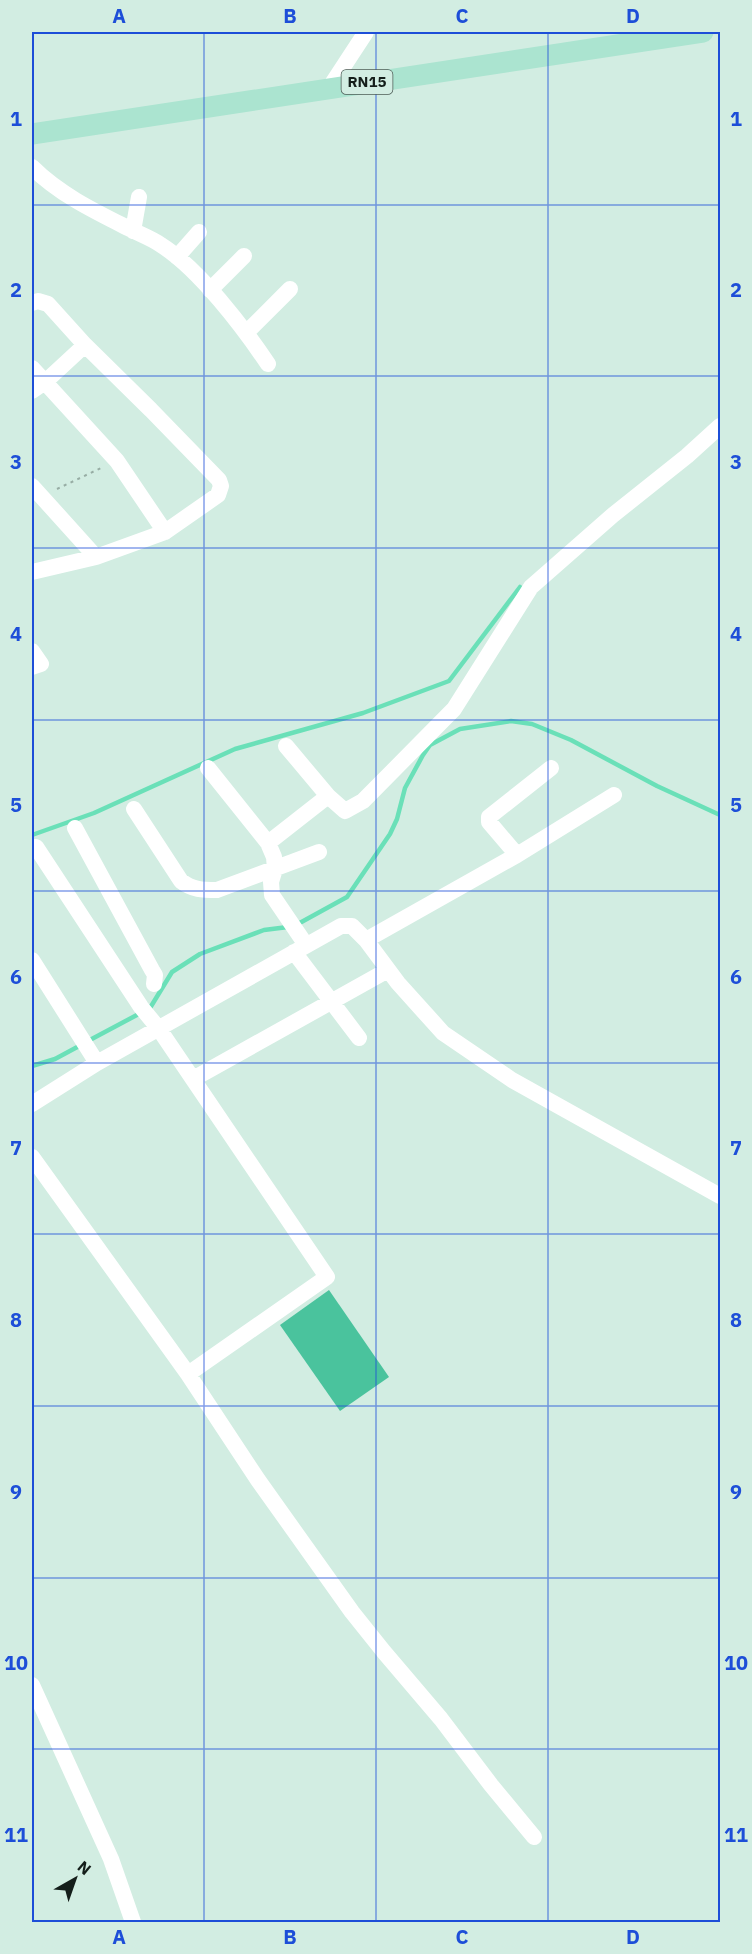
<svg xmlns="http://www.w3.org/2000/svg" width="752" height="1954" font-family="'IBM Plex Sans',sans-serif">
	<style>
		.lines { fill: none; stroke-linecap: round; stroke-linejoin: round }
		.stream { stroke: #6ae0b8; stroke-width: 4.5 }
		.building { fill: #4ac39d }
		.path { stroke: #97ada4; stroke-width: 2; stroke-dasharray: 3 4.5; stroke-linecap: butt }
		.minor { stroke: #fff; stroke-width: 16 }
		.major { stroke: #abe4d0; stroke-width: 21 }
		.grid { fill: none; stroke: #1d4ed8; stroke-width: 1.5; stroke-opacity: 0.55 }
		.labels { text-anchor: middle; stroke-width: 5; stroke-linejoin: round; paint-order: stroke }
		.shield { fill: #d2ede2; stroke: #4d5c56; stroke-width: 1.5 }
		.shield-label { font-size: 15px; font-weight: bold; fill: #141e1a }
		.neatline { fill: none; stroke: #1d4ed8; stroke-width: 2 }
		.grid-label { font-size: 20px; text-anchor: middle; font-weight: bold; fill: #1d4ed8 }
	</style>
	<rect width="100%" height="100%" fill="#d2ede2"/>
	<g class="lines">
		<path class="stream" d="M 32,835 L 94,813 L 235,749 L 363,713 L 449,681 L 520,587
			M 296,925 L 347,897 L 390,834 L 397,819 L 405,788 L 423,755 L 430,745 L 460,729 L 511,721 L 532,724 L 571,740 L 657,786 L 720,815
			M 88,1041 L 150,1008 L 172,972 L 200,954 L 264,930 L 288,927
			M 32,1066 L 55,1059 L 81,1045"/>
	</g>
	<path class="building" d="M 329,1290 L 389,1377 L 340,1411 L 280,1325 Z"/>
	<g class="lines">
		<path class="path" d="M 57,489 L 103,467"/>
		<path class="minor" d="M 330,87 L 366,32
			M 32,167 C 59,194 94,211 128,228 C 139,234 151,238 161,245 C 199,269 243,327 268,364
			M 133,231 L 139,197
			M 177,257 L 199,232
			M 210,290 L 244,256
			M 32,303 L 38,301 L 48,304 L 85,345 L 151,410 L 219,480 L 221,486 L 218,495 L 165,532 L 96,557 L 32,572
			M 247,332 L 290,289
			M 32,368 L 117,461 L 165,532
			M 32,391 L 45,382 L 85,345
			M 32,486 L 96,557
			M 32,651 L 41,664 L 32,667
			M 286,746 L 328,796 L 345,811 L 363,801 L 454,709 L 531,587 L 613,515 L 687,456 L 720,426
			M 208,768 L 268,843 L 274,857 L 275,869 L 271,882 L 272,895 L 306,945
			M 134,809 L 181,881 C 193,890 202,890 217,890 L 319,852
			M 75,828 L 152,970 L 155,975 L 154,984
			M 268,843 L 328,796
			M 36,847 L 141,1007 L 159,1029 L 327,1277 L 188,1374
			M 517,855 L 489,822 L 489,817 L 551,768
			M 366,940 L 517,855 L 614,795
			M 294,952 L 359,1038
			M 32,960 L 97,1063
			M 193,1079 L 388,970
			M 32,1104 L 97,1063 L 341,926 L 352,926 L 366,940 L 398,983 L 443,1033 L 512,1080 L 720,1196
			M 32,1157 L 188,1374 L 258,1480 L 352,1612 L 384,1652 L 441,1719 L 491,1785 L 534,1837
			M 32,1685 L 111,1859 L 133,1922"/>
		<path class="major" d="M 32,134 L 703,32"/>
	</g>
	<path class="grid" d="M 204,32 L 204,1922M 376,32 L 376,1922M 548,32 L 548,1922M 32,205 L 720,205M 32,376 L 720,376M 32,548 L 720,548M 32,720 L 720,720M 32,891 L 720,891M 32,1063 L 720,1063M 32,1234 L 720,1234M 32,1406 L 720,1406M 32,1578 L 720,1578M 32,1749 L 720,1749"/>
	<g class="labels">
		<rect class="shield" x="341.5" y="70" width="51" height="24" rx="4.5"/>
		<g class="shield-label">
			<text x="367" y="87">RN15</text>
		</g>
	</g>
	<rect width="752" height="1954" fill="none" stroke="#d2ede2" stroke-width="66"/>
	<g transform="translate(75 1879) rotate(40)" stroke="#d2ede2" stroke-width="4.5" paint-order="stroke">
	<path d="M0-4.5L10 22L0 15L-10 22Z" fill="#141e1a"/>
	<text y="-9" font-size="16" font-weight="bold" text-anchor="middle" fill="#141e1a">N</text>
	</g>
	<rect x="33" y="33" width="686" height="1888" class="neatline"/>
	<g class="grid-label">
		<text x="119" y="23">A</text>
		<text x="290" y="23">B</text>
		<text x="462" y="23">C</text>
		<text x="633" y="23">D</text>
		<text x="16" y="126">1</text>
		<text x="736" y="126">1</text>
		<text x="16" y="297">2</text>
		<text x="736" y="297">2</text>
		<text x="16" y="469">3</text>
		<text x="736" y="469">3</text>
		<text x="16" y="641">4</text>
		<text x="736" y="641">4</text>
		<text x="16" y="812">5</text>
		<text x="736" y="812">5</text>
		<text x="16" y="984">6</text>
		<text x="736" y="984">6</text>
		<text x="16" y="1155">7</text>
		<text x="736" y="1155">7</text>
		<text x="16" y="1327">8</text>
		<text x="736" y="1327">8</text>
		<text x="16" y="1499">9</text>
		<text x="736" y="1499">9</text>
		<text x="16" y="1670">10</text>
		<text x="736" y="1670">10</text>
		<text x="16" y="1842">11</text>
		<text x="736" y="1842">11</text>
		<text x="119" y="1944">A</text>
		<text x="290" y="1944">B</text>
		<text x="462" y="1944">C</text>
		<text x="633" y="1944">D</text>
	</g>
</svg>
